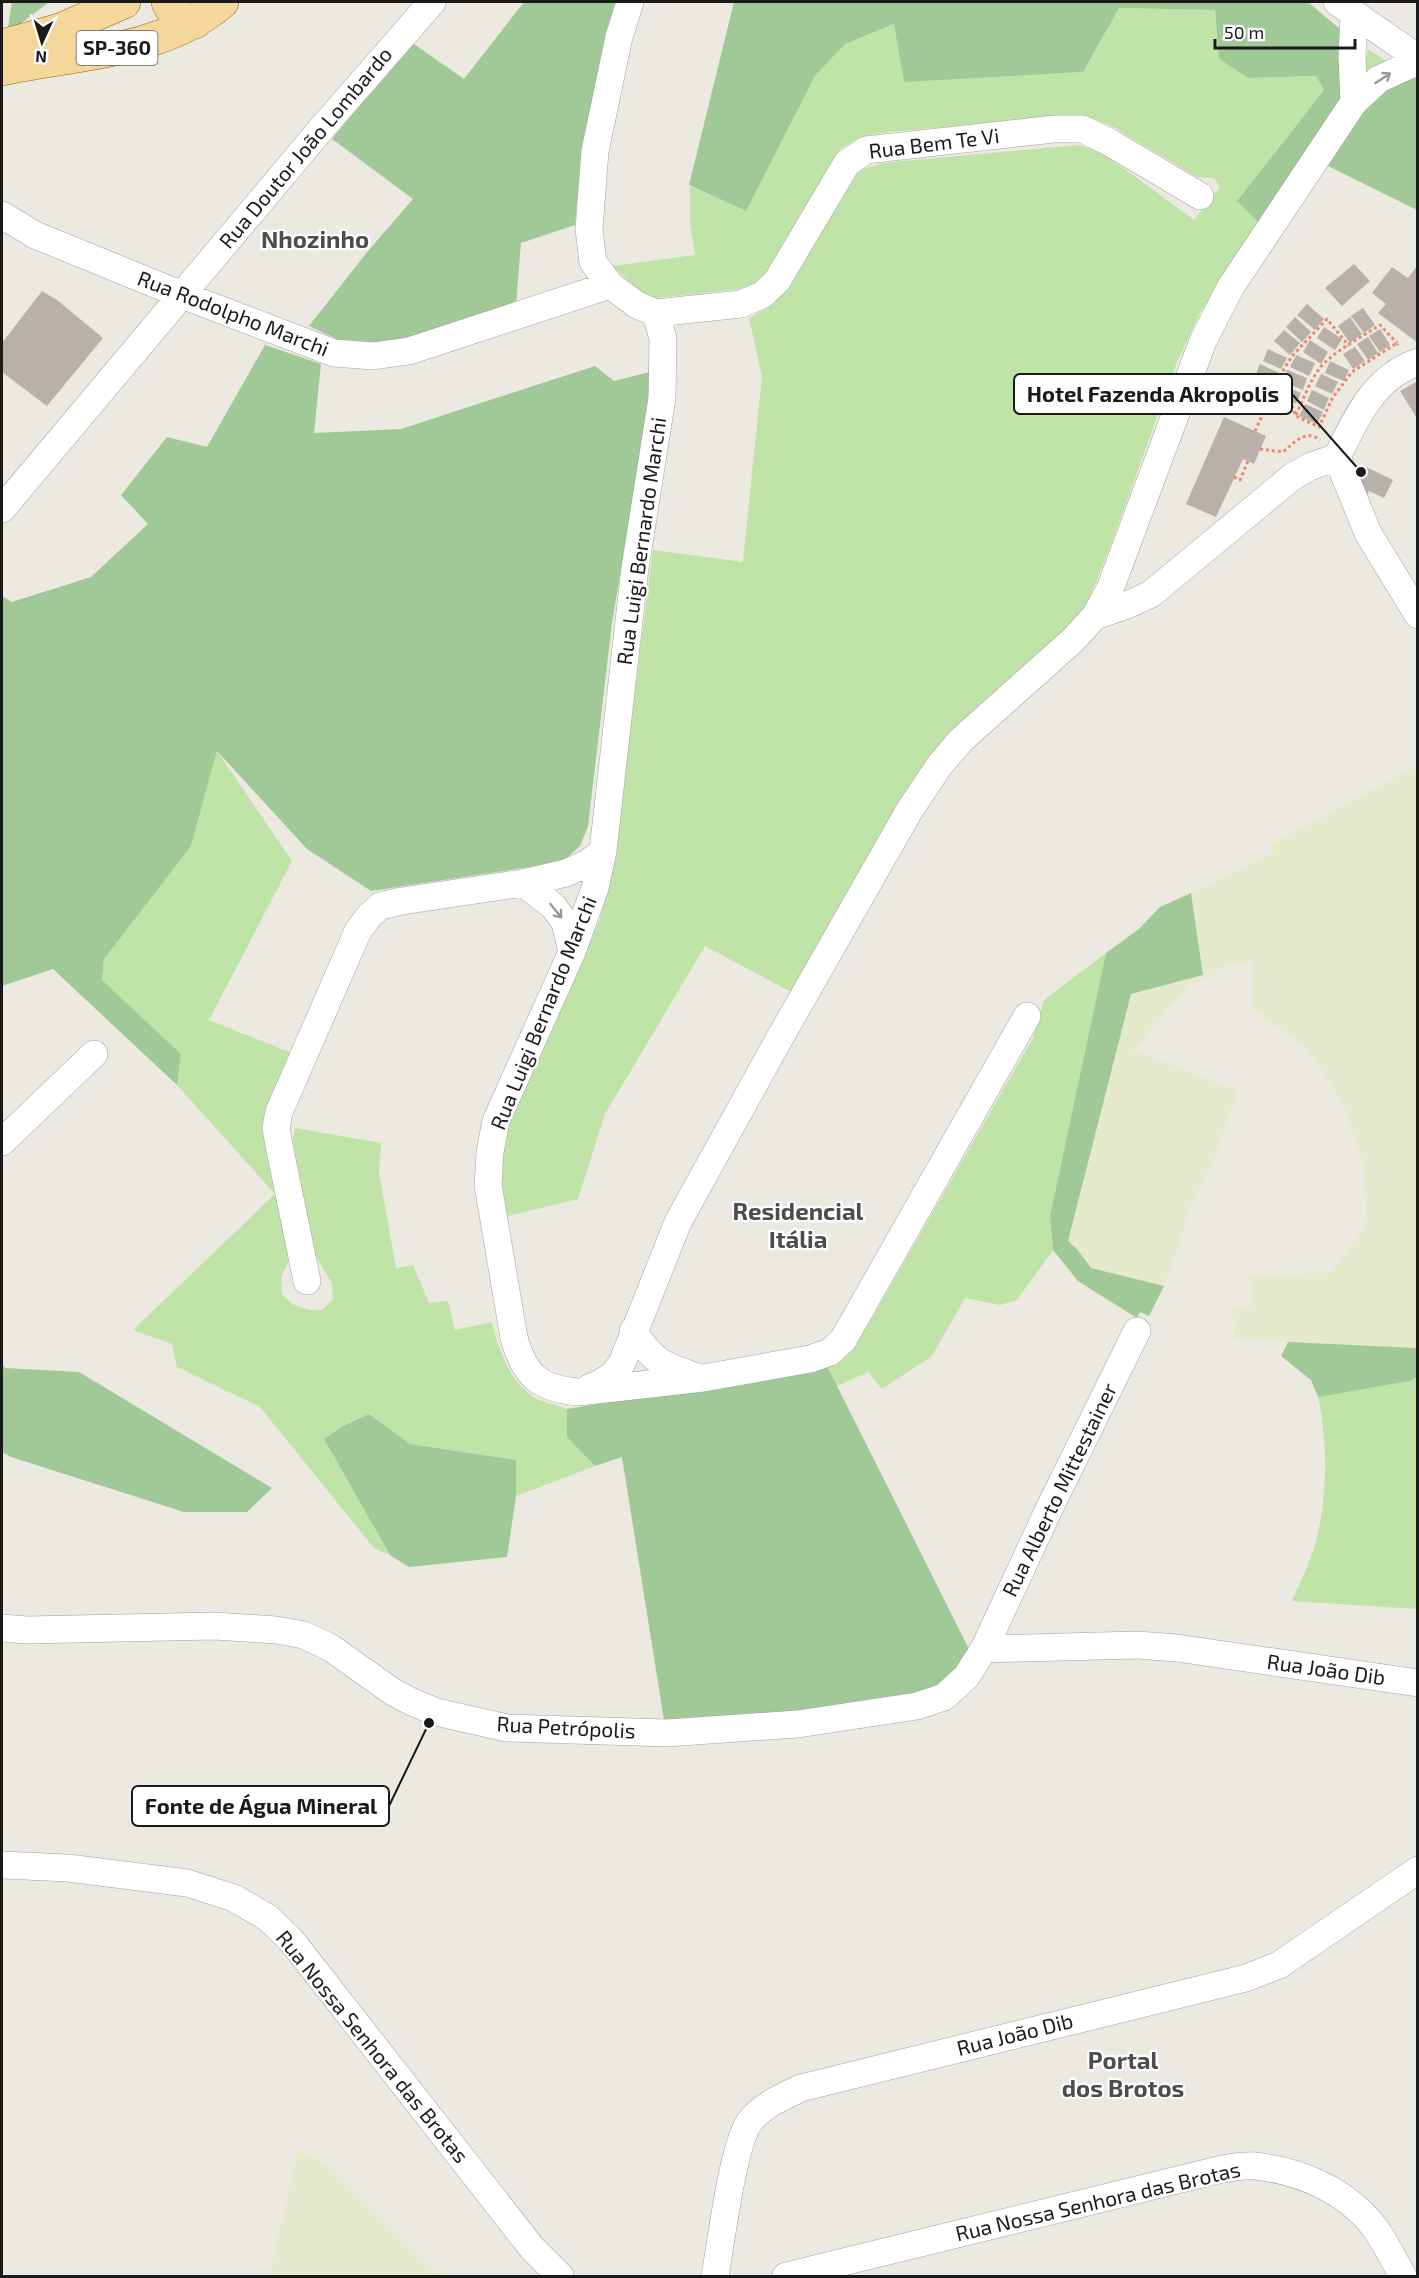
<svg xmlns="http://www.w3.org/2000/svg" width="1419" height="2278" font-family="'Exo 2',sans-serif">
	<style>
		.farmland { fill: #e5eacc }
		.grass { fill: #c0e3a8 }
		.forest { fill: #a1c897 }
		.building { fill: #b7b1aa }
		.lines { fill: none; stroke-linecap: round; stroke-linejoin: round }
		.minor-casing { stroke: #a1a1a1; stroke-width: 28 }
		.major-casing { stroke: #87690a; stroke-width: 34 }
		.path { stroke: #ef876d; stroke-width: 3; stroke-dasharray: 3 3; stroke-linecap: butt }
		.minor { stroke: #fff; stroke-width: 27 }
		.major { stroke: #f5d79c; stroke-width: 33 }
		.oneway { stroke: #989898 }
		.labels { text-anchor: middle; stroke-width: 4.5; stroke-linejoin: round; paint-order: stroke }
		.shield { fill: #fff; stroke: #5f5f5f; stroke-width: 1.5 }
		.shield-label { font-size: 20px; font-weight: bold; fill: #1a1a1a }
		.street-label { font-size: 21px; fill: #1a1a1a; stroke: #fff }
		.quarter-label { font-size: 24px; font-weight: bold; fill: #4d4d4d; stroke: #fff }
		.leader { fill: none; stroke: #1a1a1a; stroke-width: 2 }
		.callout-dot { fill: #1a1a1a; stroke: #fff; stroke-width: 2 }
		.callout { fill: #fff; stroke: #1a1a1a; stroke-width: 2 }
		.callout-label { font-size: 22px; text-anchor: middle; font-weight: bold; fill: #1a1a1a }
	</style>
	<rect width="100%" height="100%" fill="#ebe9e0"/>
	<path class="farmland" d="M 1417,766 L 1417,1348 L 1234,1339 L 1233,1309 L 1252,1305 L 1250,1276 L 1331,1272 L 1367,1224 L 1364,1169 L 1345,1107 L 1306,1048 L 1252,1008 L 1253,961 L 1219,968 L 1209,977 L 1192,981 L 1134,1050 L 1238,1091 L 1214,1159 L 1190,1208 L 1179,1246 L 1164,1286 L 1090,1268 L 1077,1249 L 1068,1241 L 1131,994 L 1203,975 L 1191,893 L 1274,852 L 1270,845 Z
		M 298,2150 L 329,2165 L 439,2276 L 269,2276 Z"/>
	<path class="grass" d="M 1119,8 L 1215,10 L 1219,59 L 1247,78 L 1316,76 L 1324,90 L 1237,201 L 1261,225 L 1200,313 L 1177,362 L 1112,542 L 1086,607 L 1064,636 L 949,734 L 791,992 L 705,946 L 605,1114 L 578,1199 L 504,1217 L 497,1183 L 501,1142 L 600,919 L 612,872 L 653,550 L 743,562 L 762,376 L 749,318 L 773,305 L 860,170 L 883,163 L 1077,145 L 1100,151 L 1194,220 L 1220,187 L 1214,178 L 1197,177 L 1115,128 L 1092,118 L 1069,116 L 889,132 L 861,137 L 840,149 L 761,282 L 750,288 L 656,298 L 646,296 L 612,266 L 695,255 L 690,223 L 690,186 L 746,211 L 815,76 L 845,44 L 895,24 L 904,82 L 1083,72 Z
		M 1368,49 L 1386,61 L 1360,86 Z
		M 217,751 L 292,861 L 209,1020 L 292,1053 L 265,1134 L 275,1194 L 289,1248 L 288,1263 L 281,1277 L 282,1294 L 292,1304 L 309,1310 L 322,1310 L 333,1299 L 332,1283 L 312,1250 L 291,1150 L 295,1128 L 381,1143 L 379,1172 L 396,1268 L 413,1265 L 429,1303 L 448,1301 L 455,1330 L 492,1322 C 499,1351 509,1381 535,1398 C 544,1403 557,1405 567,1409 L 567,1437 L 595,1466 L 516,1496 L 516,1460 L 410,1444 L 369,1414 L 343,1426 L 324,1439 L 390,1555 L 374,1548 L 260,1407 L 177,1367 L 172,1344 L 133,1330 L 275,1194 L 177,1085 L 181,1054 L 102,980 L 104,958 L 191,846 Z
		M 1106,953 L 1050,1216 L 1053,1250 L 1017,1300 L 1000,1305 L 965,1298 L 932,1356 L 882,1389 L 868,1372 L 837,1386 L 827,1366 L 846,1355 L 867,1327 L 1033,1038 L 1044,1000 Z
		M 1417,1377 L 1417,1609 L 1292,1601 C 1300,1583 1309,1564 1315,1545 C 1328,1498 1328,1444 1318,1397 L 1410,1381 Z"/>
	<path class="forest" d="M 12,2 L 49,2 L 7,34 Z
		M 524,2 L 620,2 L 603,57 L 582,145 L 575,225 L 521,243 L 516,305 L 391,342 L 363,344 L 337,339 L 309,326 L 368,251 L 413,199 L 332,139 L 411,42 L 464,79 Z
		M 734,2 L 1308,2 L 1341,30 L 1345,101 L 1261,225 L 1237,201 L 1324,90 L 1316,76 L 1248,78 L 1219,59 L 1215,10 L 1119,8 L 1083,72 L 904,82 L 894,24 L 845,44 L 815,76 L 746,211 L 689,185 Z
		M 1413,76 L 1417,80 L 1417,210 L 1324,164 L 1363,106 L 1386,84 Z
		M 265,345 L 321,364 L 314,433 L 401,429 L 595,366 L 614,381 L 654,371 L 612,623 L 588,826 L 580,846 L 562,862 L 371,891 L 307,849 L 217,751 L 191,846 L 104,959 L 102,980 L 181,1054 L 177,1085 L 53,969 L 2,986 L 2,596 L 12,602 L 91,577 L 148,524 L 121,495 L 167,437 L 207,447 Z
		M 1191,893 L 1203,975 L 1131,994 L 1068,1241 L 1077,1249 L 1091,1268 L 1164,1286 L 1149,1316 L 1140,1312 L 1137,1318 L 1078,1281 L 1053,1250 L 1050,1216 L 1106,953 L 1139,929 L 1160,907 Z
		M 1288,1342 L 1417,1348 L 1417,1377 L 1410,1381 L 1318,1397 L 1311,1380 L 1281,1356 Z
		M 2,1364 L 5,1368 L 79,1372 L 272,1488 L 247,1512 L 184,1512 L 11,1457 L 2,1452 Z
		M 827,1366 L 969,1649 L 959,1669 L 942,1686 L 916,1692 L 810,1714 L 664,1720 L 622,1457 L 595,1466 L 567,1437 L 567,1409 Z
		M 369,1414 L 410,1444 L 516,1460 L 516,1496 L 507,1557 L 409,1567 L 390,1555 L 324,1439 L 343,1426 Z"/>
	<path class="building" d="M 1354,264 L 1370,281 L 1342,306 L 1325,288 Z
		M 1392,267 L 1408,278 L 1416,267 L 1418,268 L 1418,343 L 1378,313 L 1386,304 L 1372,293 Z
		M 42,291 L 57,300 L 103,338 L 47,406 L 2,372 L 2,343 Z
		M 1307,304 L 1324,319 L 1315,330 L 1297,315 Z
		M 1363,308 L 1375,325 L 1364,333 L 1351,316 Z
		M 1295,317 L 1311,332 L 1302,342 L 1286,327 Z
		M 1350,317 L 1362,334 L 1350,343 L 1338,326 Z
		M 1324,327 L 1342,339 L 1335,350 L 1317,338 Z
		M 1380,329 L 1390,345 L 1380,352 L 1369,336 Z
		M 1284,330 L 1300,343 L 1290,355 L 1274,341 Z
		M 1368,337 L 1378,353 L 1368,360 L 1357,344 Z
		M 1310,340 L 1328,352 L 1321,364 L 1303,352 Z
		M 1355,347 L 1365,361 L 1353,369 L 1343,354 Z
		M 1268,349 L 1287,358 L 1281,369 L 1263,361 Z
		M 1296,355 L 1315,363 L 1309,376 L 1290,367 Z
		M 1330,361 L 1349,370 L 1344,381 L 1325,373 Z
		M 1260,364 L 1279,373 L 1275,385 L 1255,376 Z
		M 1287,370 L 1307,378 L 1303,390 L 1283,382 Z
		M 1321,374 L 1338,382 L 1332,394 L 1315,386 Z
		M 1418,381 L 1418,420 L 1400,391 Z
		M 1281,385 L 1301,393 L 1296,404 L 1276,396 Z
		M 1312,390 L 1329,398 L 1324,410 L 1307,401 Z
		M 1305,404 L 1323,412 L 1317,424 L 1299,416 Z
		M 1224,417 L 1266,436 L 1254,464 L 1243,459 L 1216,517 L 1186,504 Z
		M 1362,465 L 1393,480 L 1384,498 L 1369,491 L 1366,496 L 1351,489 Z"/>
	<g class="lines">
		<defs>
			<path id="minor" d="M 630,2 L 619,37 L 595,151 L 589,229 L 593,262 L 610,285 L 637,305 L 656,313 L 741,304 L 762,295 L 777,281 L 847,163 L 866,150 L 1054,129 L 1082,129 L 1109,142 L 1200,196
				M 1337,2 L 1418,58
				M 1354,102 L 1352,56 L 1354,15
				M 2,215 L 35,235 L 182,295 L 334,353 L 373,356 L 409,351 L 610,285
				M 656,313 L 663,339 L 662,398 L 635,568 L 603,851 L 595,888 L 572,952 L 496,1121 L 490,1152 L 488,1185 L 514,1338 C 525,1376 539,1389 579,1392 L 703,1378 L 810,1359 L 830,1352 L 843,1340 L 1027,1016
				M 1418,362 C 1374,377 1356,418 1337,457 L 1368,533 L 1418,615
				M 2,509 L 322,128 L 432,2
				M 1095,616 L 1127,605 L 1151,594 L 1292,477 L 1309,467 L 1337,457
				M 523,883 L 553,906 L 565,922 L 572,952
				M 2,1142 L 94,1054
				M 307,1281 L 279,1145 L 276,1128 L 279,1112 L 358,931 L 369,916 L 380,906 L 402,901 L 523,883 L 566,873 L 588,863 L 603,851
				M 633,1331 C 653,1361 661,1365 695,1376
				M 589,1388 C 604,1382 613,1377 622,1363 L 678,1222 L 778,1041 L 909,811 L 939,766 L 961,740 L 1073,640 L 1095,616 L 1110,589 L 1203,341 L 1230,288 L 1354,102 L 1379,79 L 1418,61
				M 2,1628 L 27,1630 L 215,1626 L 276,1630 L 304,1635 L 331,1648 L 393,1692 L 412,1702 L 436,1712 L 507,1728 L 667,1733 L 798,1724 L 917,1706 L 944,1697 L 966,1677 L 984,1649 L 1049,1509 L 1137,1331
				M 984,1649 L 1137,1645 L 1177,1648 L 1418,1683
				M 2,1865 L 68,1868 L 187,1883 L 234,1898 L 268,1918 L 291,1940 L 532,2248 L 560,2276
				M 715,2276 C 721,2244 733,2141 751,2120 C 765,2104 782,2097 801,2088 L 1246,1978 L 1279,1965 L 1418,1870
				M 786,2276 L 1222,2169 C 1232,2168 1244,2165 1255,2166 C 1301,2171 1347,2191 1375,2228 C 1386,2243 1394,2261 1403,2276"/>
			<path id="major" d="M 168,2 C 173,15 181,18 195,22
				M 2,46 L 60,30 L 124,2
				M 2,69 C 75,53 163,53 222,2"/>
		</defs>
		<use href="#minor" class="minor-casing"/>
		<use href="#major" class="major-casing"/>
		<path class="path" d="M 1269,401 L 1276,399 L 1292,406 L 1296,416 L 1319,427 L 1333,397 L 1352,372 L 1397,343 L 1398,345
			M 1296,415 C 1303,400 1309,383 1319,369 C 1332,352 1362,337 1380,325 L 1397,343
			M 1255,431 L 1285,367 L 1293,355 L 1327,319 L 1349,346
			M 1260,449 L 1283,452 C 1295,442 1305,429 1320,440
			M 1234,477 L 1240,480 L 1248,461"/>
		<use href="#minor" class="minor"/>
		<use href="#major" class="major"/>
	</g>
	<defs><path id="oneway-shaft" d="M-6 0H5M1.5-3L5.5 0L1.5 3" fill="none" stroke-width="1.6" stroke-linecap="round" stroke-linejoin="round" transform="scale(1.5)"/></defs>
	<g class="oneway">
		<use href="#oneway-shaft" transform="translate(1383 78) rotate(-33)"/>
		<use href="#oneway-shaft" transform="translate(556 911) rotate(51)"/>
	</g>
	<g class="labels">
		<rect class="shield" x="76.5" y="31" width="81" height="34" rx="4.5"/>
		<g class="shield-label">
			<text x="117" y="55">SP-360</text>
		</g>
		<g class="street-label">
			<text transform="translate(934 144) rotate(-7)" y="7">Rua Bem Te Vi</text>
			<text transform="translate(306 148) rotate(-50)" y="7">Rua Doutor João Lombardo</text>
			<text transform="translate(233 314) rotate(21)" y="7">Rua Rodolpho Marchi</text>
			<text transform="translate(642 541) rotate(-82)" y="7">Rua Luigi Bernardo Marchi</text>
			<text transform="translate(544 1013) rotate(-68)" y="7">Rua Luigi Bernardo Marchi</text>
			<text transform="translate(1060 1490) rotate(-64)" y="7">Rua Alberto Mittestainer</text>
			<text transform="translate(1326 1670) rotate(8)" y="7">Rua João Dib</text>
			<text transform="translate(566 1728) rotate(3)" y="7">Rua Petrópolis</text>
			<text transform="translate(1015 2035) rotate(-14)" y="7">Rua João Dib</text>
			<text transform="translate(372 2047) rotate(51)" y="7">Rua Nossa Senhora das Brotas</text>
			<text transform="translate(1098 2202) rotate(-13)" y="7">Rua Nossa Senhora das Brotas</text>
		</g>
		<g class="quarter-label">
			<text x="315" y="248">Nhozinho</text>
			<text x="798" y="1220">Residencial<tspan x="798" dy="28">Itália</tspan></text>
			<text x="1123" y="2069">Portal<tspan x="1123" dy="28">dos Brotos</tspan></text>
		</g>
	</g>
	<path class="leader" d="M1361 472L1292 394M429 1723L389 1806"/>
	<g class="callout-dot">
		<circle cx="1361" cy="472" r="6"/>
		<circle cx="429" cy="1723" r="6"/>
	</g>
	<g class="callout">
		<rect x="1014" y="374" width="278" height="40" rx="6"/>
		<rect x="132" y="1786" width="257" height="40" rx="6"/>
	</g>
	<g class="callout-label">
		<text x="1153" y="402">Hotel Fazenda Akropolis</text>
		<text x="261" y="1814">Fonte de Água Mineral</text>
	</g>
	<rect width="1419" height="2278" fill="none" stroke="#1a1a1a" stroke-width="6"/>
	<g transform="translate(42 42) rotate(184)" stroke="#ffffff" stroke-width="4.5" paint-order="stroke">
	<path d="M0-4.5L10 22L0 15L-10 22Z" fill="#1a1a1a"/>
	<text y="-9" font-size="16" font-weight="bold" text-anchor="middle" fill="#1a1a1a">N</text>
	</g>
	<path d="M1215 39v9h140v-9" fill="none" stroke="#1a1a1a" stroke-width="3"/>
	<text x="1224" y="39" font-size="18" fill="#1a1a1a" stroke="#ffffff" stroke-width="4.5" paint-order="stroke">50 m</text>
</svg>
